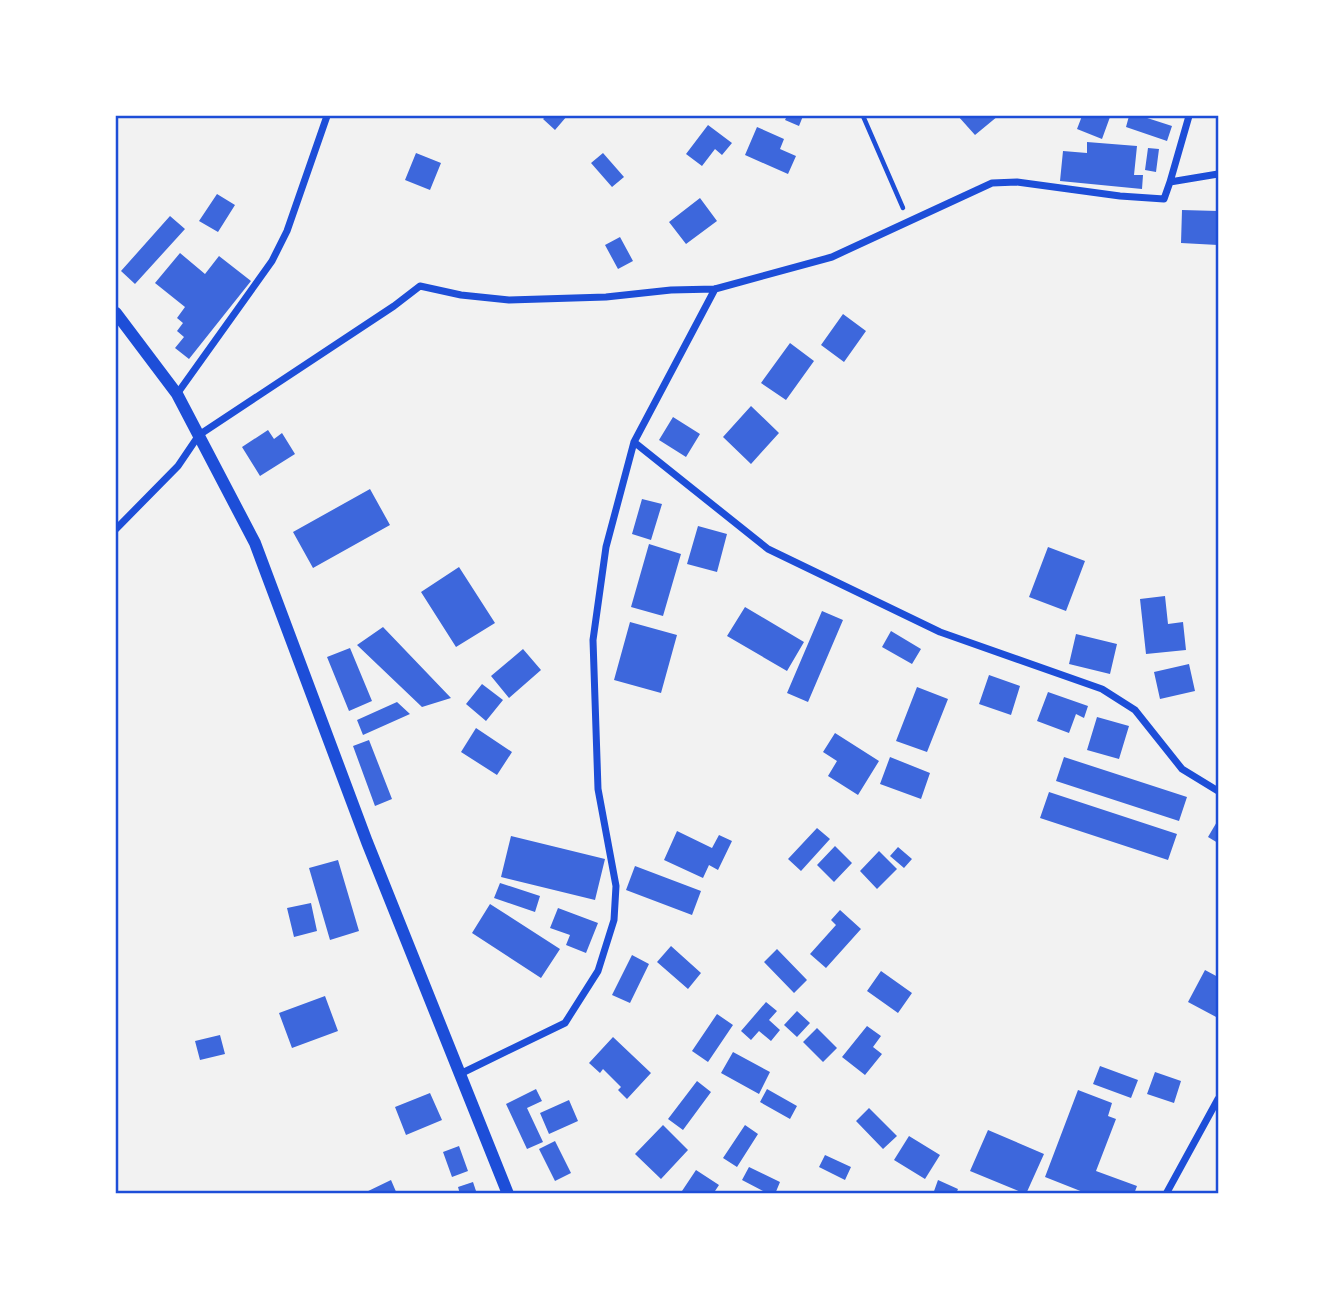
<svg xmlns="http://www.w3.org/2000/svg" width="1334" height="1309" font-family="Figtree,sans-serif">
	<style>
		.building { fill: #3d67dc }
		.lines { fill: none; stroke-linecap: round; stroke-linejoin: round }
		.path { stroke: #1d4ed8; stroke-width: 4.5 }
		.minor { stroke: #1d4ed8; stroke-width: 7 }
		.tertiary { stroke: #1d4ed8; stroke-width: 12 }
		.neatline { fill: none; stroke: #1d4ed8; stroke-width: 2.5 }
	</style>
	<rect width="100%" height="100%" fill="#f2f2f2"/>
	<path class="building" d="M 546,116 L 567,116 L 555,130 L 543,119 Z
		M 787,116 L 803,116 L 799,126 L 785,120 Z
		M 958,116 L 998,116 L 975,135 Z
		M 1082,116 L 1110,117 L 1102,139 L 1077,129 Z
		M 1129,116 L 1141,116 L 1172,126 L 1167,141 L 1126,127 Z
		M 708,125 L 732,143 L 722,155 L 715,149 L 702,166 L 686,154 Z
		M 757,127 L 784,139 L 780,149 L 796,156 L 788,174 L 745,155 Z
		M 1087,142 L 1137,146 L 1134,175 L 1143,175 L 1142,189 L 1060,181 L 1063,151 L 1087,153 Z
		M 1148,148 L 1159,149 L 1156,172 L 1145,170 Z
		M 416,153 L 441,163 L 430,190 L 405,180 Z
		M 603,153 L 624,177 L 612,187 L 591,163 Z
		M 217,194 L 235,205 L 218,232 L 199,221 Z
		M 700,198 L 717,221 L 686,244 L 669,222 Z
		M 1182,210 L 1218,211 L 1218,245 L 1181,243 Z
		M 170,216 L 185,229 L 135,284 L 121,271 Z
		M 620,237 L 633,261 L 618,269 L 605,245 Z
		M 180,253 L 205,274 L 219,256 L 251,281 L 189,359 L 175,348 L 184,337 L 177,331 L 183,323 L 177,318 L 185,307 L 155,283 Z
		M 843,314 L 866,331 L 844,362 L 821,345 Z
		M 790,343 L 814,361 L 786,400 L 761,383 Z
		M 751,406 L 779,433 L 751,464 L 723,437 Z
		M 673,417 L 700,434 L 686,457 L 659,440 Z
		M 268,430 L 274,439 L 282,433 L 295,454 L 260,476 L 242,447 Z
		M 370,489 L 390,525 L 313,568 L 293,532 Z
		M 642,499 L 662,504 L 651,540 L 632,534 Z
		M 698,526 L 727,534 L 717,572 L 687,564 Z
		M 649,544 L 681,554 L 663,616 L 631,607 Z
		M 1048,547 L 1085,561 L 1066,611 L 1029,597 Z
		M 459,567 L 495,623 L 456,647 L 421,592 Z
		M 1165,596 L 1168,624 L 1183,622 L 1186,650 L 1146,654 L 1140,599 Z
		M 745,607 L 804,642 L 787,671 L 727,636 Z
		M 822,611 L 843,620 L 808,702 L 787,693 Z
		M 630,622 L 677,635 L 661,693 L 614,680 Z
		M 383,627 L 451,698 L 422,707 L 357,645 Z
		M 891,631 L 921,649 L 912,664 L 882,647 Z
		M 1076,634 L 1117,644 L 1110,674 L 1069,664 Z
		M 350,648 L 372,701 L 349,711 L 327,657 Z
		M 523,649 L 541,670 L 509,698 L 491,676 Z
		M 1189,664 L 1195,691 L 1160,699 L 1154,672 Z
		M 989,675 L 1020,686 L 1011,715 L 979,704 Z
		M 482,684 L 503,700 L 486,721 L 466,704 Z
		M 917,687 L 948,699 L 927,752 L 896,741 Z
		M 1048,692 L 1088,706 L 1084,718 L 1076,714 L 1069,733 L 1037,721 Z
		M 397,702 L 410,714 L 363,735 L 357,720 Z
		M 1097,717 L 1129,726 L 1119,759 L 1087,750 Z
		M 476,728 L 512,752 L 497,775 L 461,752 Z
		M 835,733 L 879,761 L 858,795 L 828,776 L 837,761 L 823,752 Z
		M 369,740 L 392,799 L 375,806 L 353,746 Z
		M 890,757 L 930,773 L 921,799 L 880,784 Z
		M 1064,757 L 1187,797 L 1179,821 L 1056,781 Z
		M 1049,792 L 1177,834 L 1168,860 L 1040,818 Z
		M 1218,820 L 1218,843 L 1208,837 Z
		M 817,828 L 830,839 L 801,871 L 788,859 Z
		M 677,831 L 712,848 L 719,835 L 732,841 L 718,870 L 709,865 L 703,878 L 664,860 Z
		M 511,836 L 605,859 L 595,900 L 501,877 Z
		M 835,846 L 852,863 L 834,882 L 817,865 Z
		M 898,847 L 912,859 L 904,868 L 890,856 Z
		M 879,851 L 897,869 L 877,889 L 860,871 Z
		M 338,860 L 359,931 L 330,940 L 309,868 Z
		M 635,866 L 701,891 L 692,915 L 626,890 Z
		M 500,883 L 540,896 L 535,912 L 494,898 Z
		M 311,903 L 317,931 L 294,937 L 287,908 Z
		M 490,904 L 560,949 L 541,978 L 472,933 Z
		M 558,908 L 598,923 L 586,953 L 566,945 L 570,935 L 550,928 Z
		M 840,910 L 861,929 L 826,968 L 810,954 L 836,925 L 831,920 Z
		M 671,946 L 701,973 L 688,989 L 657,962 Z
		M 777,949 L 807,980 L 794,993 L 764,962 Z
		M 632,955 L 649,964 L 630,1003 L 612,995 Z
		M 1205,970 L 1218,977 L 1218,1018 L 1188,1002 Z
		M 881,971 L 912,993 L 898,1013 L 867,991 Z
		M 325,996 L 338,1031 L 292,1048 L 279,1013 Z
		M 766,1002 L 777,1011 L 769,1020 L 780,1030 L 771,1041 L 759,1031 L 751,1040 L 741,1031 Z
		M 797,1011 L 810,1023 L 797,1037 L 784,1025 Z
		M 717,1014 L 733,1025 L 708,1062 L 692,1051 Z
		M 867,1026 L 881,1036 L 873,1047 L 882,1054 L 865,1075 L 842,1057 Z
		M 817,1028 L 837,1048 L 823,1062 L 803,1042 Z
		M 220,1035 L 225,1054 L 200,1060 L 195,1041 Z
		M 613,1037 L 651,1073 L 627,1099 L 618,1090 L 621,1087 L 603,1069 L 600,1073 L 589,1063 Z
		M 733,1052 L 770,1072 L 759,1094 L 721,1073 Z
		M 1100,1066 L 1138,1080 L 1131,1098 L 1093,1084 Z
		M 1155,1072 L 1181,1081 L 1174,1103 L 1147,1094 Z
		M 697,1081 L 711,1092 L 683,1130 L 668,1119 Z
		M 536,1089 L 542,1101 L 527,1108 L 543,1142 L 527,1149 L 506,1104 Z
		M 767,1089 L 797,1106 L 790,1119 L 760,1102 Z
		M 1078,1090 L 1112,1103 L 1108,1116 L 1116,1119 L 1096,1171 L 1137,1186 L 1134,1194 L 1088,1194 L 1045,1177 Z
		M 430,1093 L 442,1120 L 406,1135 L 395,1107 Z
		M 569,1100 L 578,1121 L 549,1134 L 540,1113 Z
		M 869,1108 L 897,1136 L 883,1149 L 856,1121 Z
		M 663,1125 L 688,1150 L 661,1179 L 635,1154 Z
		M 745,1125 L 758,1134 L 737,1167 L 723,1158 Z
		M 988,1130 L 1044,1154 L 1026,1194 L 970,1171 Z
		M 909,1136 L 940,1155 L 925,1179 L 894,1160 Z
		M 555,1141 L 571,1173 L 555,1181 L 539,1149 Z
		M 459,1146 L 468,1171 L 452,1177 L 443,1152 Z
		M 825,1155 L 851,1167 L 845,1180 L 819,1167 Z
		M 749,1167 L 780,1182 L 775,1194 L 769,1194 L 742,1180 Z
		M 696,1170 L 719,1185 L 713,1194 L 680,1194 Z
		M 391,1180 L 397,1194 L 362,1194 Z
		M 938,1180 L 958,1189 L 956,1194 L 933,1194 Z
		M 473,1182 L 477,1194 L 460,1194 L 458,1187 Z"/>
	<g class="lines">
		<path class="path" d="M 863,116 L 903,208"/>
		<path class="minor" d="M 1170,182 L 1189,116
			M 177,394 L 272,261 L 287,231 L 327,116
			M 634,442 L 768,549 L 940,632 L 1102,689 L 1135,710 L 1182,769 L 1218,791
			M 116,529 L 178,466 L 199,435 L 394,306 L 420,286 L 461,295 L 509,300 L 606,297 L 671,290 L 715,289 L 832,257 L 992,183 L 1017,182 L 1120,196 L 1164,199 L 1170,182 L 1218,174
			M 460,1074 L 565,1023 L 598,971 L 614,920 L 616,886 L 598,789 L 593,640 L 606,547 L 634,442 L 715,289
			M 1166,1194 L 1218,1099"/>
		<path class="tertiary" d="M 116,313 L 177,394 L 255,543 L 367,842 L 508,1194"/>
	</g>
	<rect width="1334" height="1309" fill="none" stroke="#ffffff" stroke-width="234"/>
	<rect x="117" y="117" width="1100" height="1075" class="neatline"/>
</svg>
